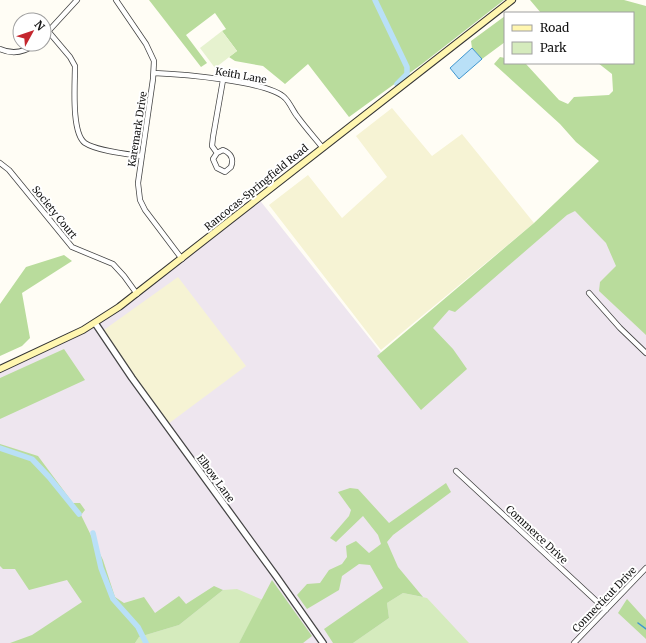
<svg xmlns="http://www.w3.org/2000/svg" width="646" height="643" font-family="Merriweather,serif">
	<style>
		.industrial { fill: #eee6ef }
		.farmland { fill: #f6f3d4 }
		.green { fill: #d5ebbd }
		.forest { fill: #b9dc9c }
		.pitch { fill: #e6f2cf }
		.water { fill: #b9e0f7; stroke: #3f96cf }
		.lines { fill: none; stroke-linecap: round; stroke-linejoin: round }
		.stream { stroke: #3f96cf; stroke-width: 1.5 }
		.canal { stroke: #b9e0f7; stroke-width: 5.5 }
		.minor-casing { stroke: #444; stroke-width: 6 }
		.tertiary-casing { stroke: #444; stroke-width: 8 }
		.secondary-casing { stroke: #333; stroke-width: 8 }
		.minor { stroke: #fff; stroke-width: 4.5 }
		.tertiary { stroke: #fff; stroke-width: 5.5 }
		.secondary { stroke: #fff6b0; stroke-width: 6 }
		.labels { text-anchor: middle; stroke-width: 4; stroke-linejoin: round; paint-order: stroke }
		.street-label { font-size: 10px; fill: #111; stroke: #fff }
	</style>
	<rect width="100%" height="100%" fill="#fffdf5"/>
	<path class="industrial" d="M 600,172 L 646,213 L 646,643 L 0,643 L 0,369 L 95,323 L 258,198 L 382,354 Z"/>
	<path class="farmland" d="M 392,108 L 432,156 L 462,134 L 534,223 L 381,350 L 269,205 L 308,175 L 342,218 L 387,177 L 356,136 Z
		M 178,277 L 246,366 L 168,424 L 101,332 Z"/>
	<path class="green" d="M 237,589 L 263,600 L 239,643 L 135,643 L 139,637 L 179,625 L 223,590 Z
		M 403,593 L 427,598 L 469,643 L 353,643 L 389,618 L 387,603 Z"/>
	<path class="forest" d="M 149,0 L 504,0 L 422,64 L 349,117 L 308,64 L 285,84 L 263,66 L 235,61 L 229,57 L 237,51 L 222,31 L 226,29 L 215,13 L 186,35 L 207,63 L 201,67 Z
		M 530,0 L 624,0 L 646,6 L 646,335 L 599,291 L 600,282 L 616,266 L 606,243 L 575,211 L 567,215 L 455,312 L 449,310 L 433,328 L 453,349 L 467,369 L 421,410 L 377,356 L 534,223 L 599,161 L 576,142 L 560,124 L 494,64 L 500,57 L 505,58 L 505,63 L 526,64 L 559,100 L 568,104 L 574,97 L 609,95 L 613,91 L 612,74 L 598,63 L 633,63 L 633,13 L 541,13 Z
		M 505,16 L 505,42 L 482,59 L 472,48 L 471,41 Z
		M 64,255 L 72,261 L 22,293 L 30,338 L 22,346 L 0,356 L 0,304 L 26,267 Z
		M 64,349 L 85,380 L 0,419 L 0,378 Z
		M 0,444 L 38,456 L 73,503 L 80,503 L 85,510 L 81,515 L 103,560 L 115,597 L 124,603 L 144,597 L 155,613 L 179,596 L 186,604 L 214,586 L 223,590 L 179,625 L 139,637 L 135,643 L 10,643 L 32,635 L 82,602 L 67,580 L 29,590 L 15,569 L 3,569 L 0,566 Z
		M 446,483 L 451,492 L 393,535 L 387,542 L 398,567 L 423,597 L 403,593 L 387,603 L 389,618 L 353,643 L 333,643 L 324,629 L 383,588 L 370,565 L 359,564 L 342,576 L 339,590 L 307,609 L 297,595 L 307,584 L 320,583 L 329,570 L 342,564 L 347,557 L 346,546 L 356,541 L 369,553 L 381,544 L 378,535 L 363,516 L 336,542 L 330,538 L 349,516 L 351,510 L 338,492 L 350,488 L 358,489 L 389,523 Z
		M 272,580 L 312,636 L 303,643 L 239,643 Z
		M 627,599 L 646,620 L 646,639 L 618,613 Z"/>
	<path class="pitch" d="M 222,31 L 237,51 L 215,68 L 200,48 Z"/>
	<path class="water" d="M 472,48 L 482,59 L 459,79 L 450,68 Z"/>
	<g class="lines">
		<path class="stream" d="M 638,623 L 646,629"/>
		<path class="canal" d="M 375,0 L 407,67 L 407,74 L 397,84
			M 0,448 L 32,459 L 49,477 L 79,514
			M 93,533 L 101,568 L 113,599 L 138,627 L 146,643"/>
		<defs>
			<path id="minor" d="M 116,0 L 146,44 L 154,61 L 153,79 L 138,183 L 140,200 L 145,210 L 182,259
				M 48,31 L 70,57 L 75,66 C 75,83 71,133 85,143 C 97,151 127,154 142,156
				M 44,36 L 77,0
				M 0,49 C 13,55 25,52 36,44
				M 154,73 C 180,74 269,81 285,98 C 290,103 293,111 297,116 C 305,127 314,137 322,147
				M 217,153 L 213,159 L 217,168 L 225,172 L 231,167 C 234,159 231,153 223,150 L 217,153 L 212,146 L 213,137 L 223,80
				M 0,163 L 9,170 L 72,247 L 113,264 L 124,276 L 137,294
				M 589,293 L 620,328 L 646,353
				M 456,471 L 606,610
				M 574,643 L 646,568"/>
			<path id="tertiary" d="M 95,323 L 132,378 L 276,576 L 323,643"/>
			<path id="secondary" d="M 0,369 L 83,330 L 119,307 L 512,0"/>
		</defs>
		<use href="#minor" class="minor-casing"/>
		<use href="#tertiary" class="tertiary-casing"/>
		<use href="#secondary" class="secondary-casing"/>
		<use href="#minor" class="minor"/>
		<use href="#tertiary" class="tertiary"/>
		<use href="#secondary" class="secondary"/>
	</g>
	<g class="labels">
		<g class="street-label">
			<text transform="translate(241 75) rotate(10)" y="4">Keith Lane</text>
			<text transform="translate(137 129) rotate(-81)" y="4">Karemark Drive</text>
			<text transform="translate(256 187) rotate(-39)" y="4">Rancocas-Springfield Road</text>
			<text transform="translate(55 212) rotate(51)" y="4">Society Court</text>
			<text transform="translate(216 478) rotate(54)" y="4">Elbow Lane</text>
			<text transform="translate(537 534) rotate(43)" y="4">Commerce Drive</text>
			<text transform="translate(604 599) rotate(-46)" y="4">Connecticut Drive</text>
		</g>
	</g>
	<rect x="504" y="12" width="130" height="52" fill="#ffffff" stroke="#a0a0a0"/>
	<rect x="512" y="25" width="20" height="6" fill="#fff6b0" stroke="#a0a0a0"/>
	<text x="540" y="32" font-size="12" fill="#111111">Road</text>
	<rect x="512" y="42" width="20" height="12" fill="#d5ebbd" stroke="#a0a0a0"/>
	<text x="540" y="52" font-size="12" fill="#111111">Park</text>
	<g transform="translate(32 32) rotate(50)"><circle r="19" fill="#ffffff" stroke="#a0a0a0"/>
	<path d="M0-3L7 15L0 10L-7 15Z" fill="#c4262e"/>
	<text y="-6" font-size="11" font-weight="bold" text-anchor="middle" fill="#111111">N</text>
	</g>
</svg>
